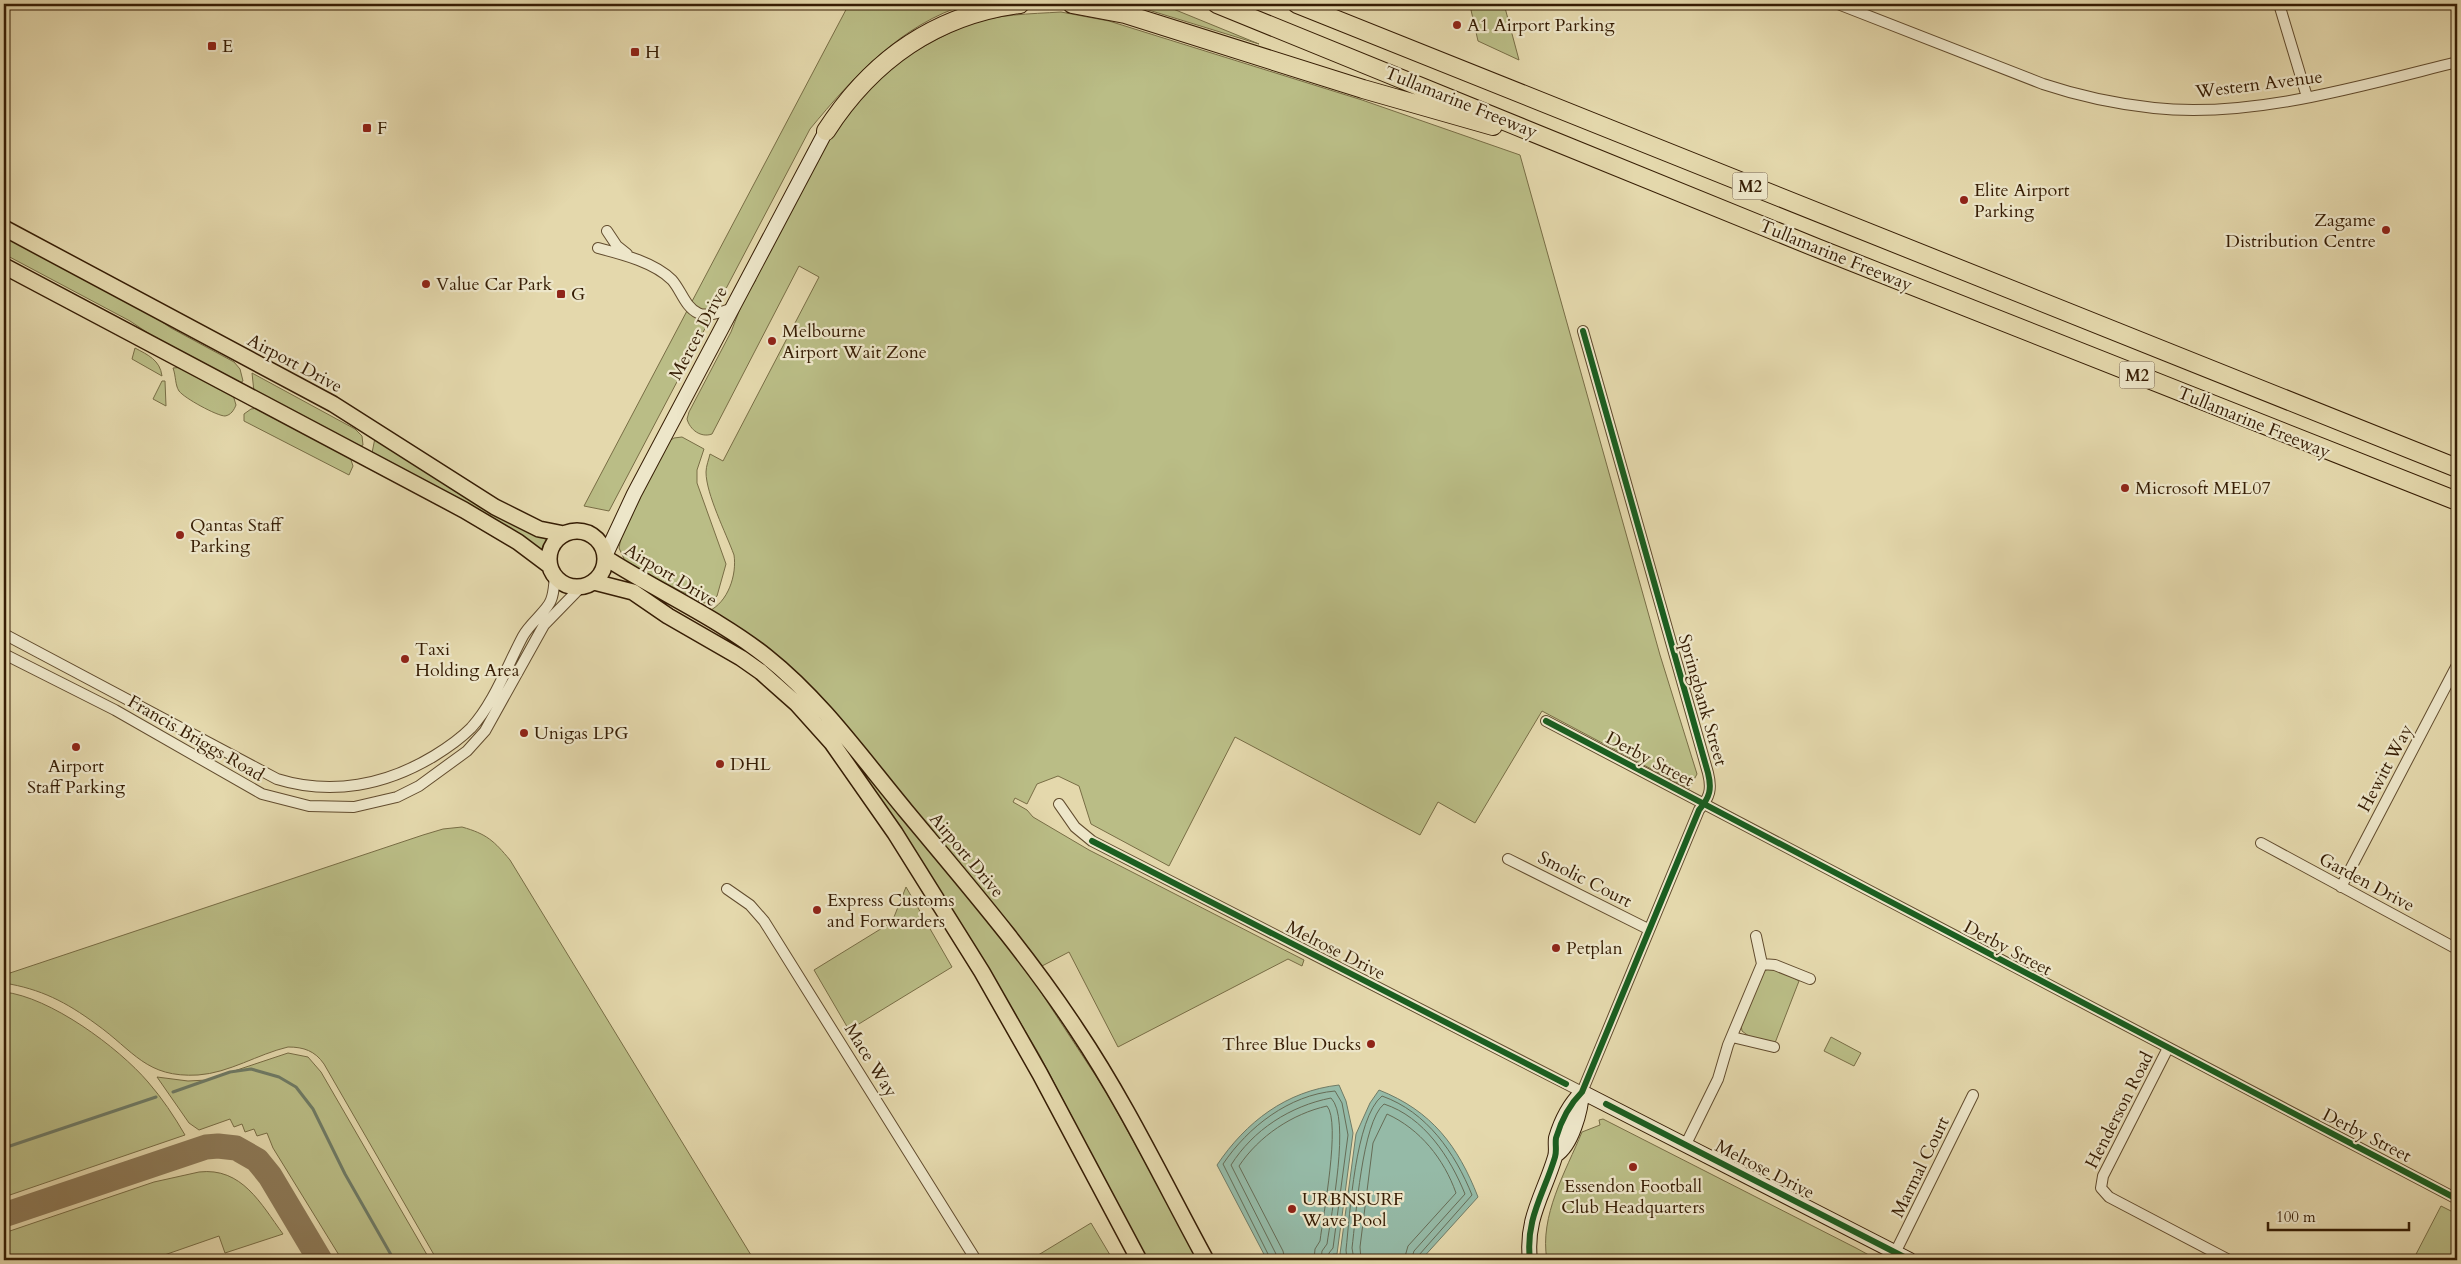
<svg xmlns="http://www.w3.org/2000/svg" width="2461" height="1264" font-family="Cardo,serif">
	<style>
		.green { fill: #babd86; stroke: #786d45 }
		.water { fill: #95baa7; stroke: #6f7b66 }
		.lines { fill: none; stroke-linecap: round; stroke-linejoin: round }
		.shore { stroke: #666c56; stroke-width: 1 }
		.stream { stroke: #6f7b66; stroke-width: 3 }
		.taxiway { stroke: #8d7a58; stroke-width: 25 }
		.street-casing { stroke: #624c2e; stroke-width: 12 }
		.secondary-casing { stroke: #361d04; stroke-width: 16 }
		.primary-casing { stroke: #361d04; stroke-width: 18 }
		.highway-casing { stroke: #361d04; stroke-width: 20 }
		.street { stroke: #ede6c9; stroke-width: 10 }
		.secondary { stroke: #ede6c9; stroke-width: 14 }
		.primary { stroke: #e4d8ac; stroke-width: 15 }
		.highway { stroke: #e4d8ac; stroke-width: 18 }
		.cycleway-casing { stroke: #ede6c9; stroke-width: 9 }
		.cycleway { stroke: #1b5e20; stroke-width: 6 }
		.poi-dot { fill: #8f2418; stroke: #ede6c9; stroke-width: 2 }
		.labels { text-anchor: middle; stroke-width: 4.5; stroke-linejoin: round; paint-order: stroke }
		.shield { fill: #ede6c9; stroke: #6d593f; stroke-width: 1 }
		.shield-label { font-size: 16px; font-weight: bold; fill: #361d04 }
		.poi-label { font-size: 18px; fill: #361d04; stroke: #ede6c9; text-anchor: start }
		.street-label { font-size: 18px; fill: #361d04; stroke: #ede6c9 }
	</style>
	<rect width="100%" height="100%" fill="#e4d8ac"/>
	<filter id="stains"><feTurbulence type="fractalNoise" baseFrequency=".004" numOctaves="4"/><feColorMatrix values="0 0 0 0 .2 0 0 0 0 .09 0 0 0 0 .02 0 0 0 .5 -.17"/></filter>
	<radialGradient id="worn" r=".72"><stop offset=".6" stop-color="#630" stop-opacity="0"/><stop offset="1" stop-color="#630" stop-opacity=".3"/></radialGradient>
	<path class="green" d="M 849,4 L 968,4 C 901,24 853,77 810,129 L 609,511 L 584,506 Z
		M 1129,4 L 1161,4 L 1259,44 Z
		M 1493,4 L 1504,4 L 1519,60 L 1478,41 L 1471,10 Z
		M 1061,12 L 1109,21 L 1362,100 L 1520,155 L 1660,655 L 1697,774 L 1689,789 L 1542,711 L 1475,823 L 1438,802 L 1420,835 L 1235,737 L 1169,866 L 1091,824 L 1079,786 L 1058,776 L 1037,784 L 1027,804 L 1015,798 L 1013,802 L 1027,810 L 1033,817 L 1089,850 L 1304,960 L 1302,966 L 1288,959 L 1118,1047 L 1069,952 L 1042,966 L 1005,918 L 849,731 L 709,611 C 728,602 737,575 734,555 C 726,533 706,494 706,472 C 706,466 709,459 710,454 L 723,461 L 819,277 L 799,266 L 712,434 C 701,438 690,430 687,419 L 689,412 L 731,332 L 743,301 L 756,280 L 754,278 C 790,210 822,131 879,77 C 898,59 943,35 967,25 C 997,14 1030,14 1061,12 Z
		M 4,234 L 149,313 L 171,328 L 234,362 L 240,369 L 243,381 L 238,384 L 172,349 L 130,321 L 4,254 Z
		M 135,348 C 148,355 160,360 162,376 L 132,359 Z
		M 184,367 L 233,395 L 236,405 C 234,410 231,415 225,416 C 217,416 184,398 179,391 C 175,385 176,376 173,368 Z
		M 252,373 L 355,429 L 362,436 L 363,445 L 358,448 L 254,392 Z
		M 162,381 L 165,381 L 166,406 L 153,399 Z
		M 258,408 L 350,457 L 353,466 L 349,475 L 244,421 L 244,414 L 251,409 Z
		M 682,437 L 704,449 L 697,470 L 697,483 L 726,564 L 717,596 L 711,601 L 704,603 L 626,563 L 619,548 L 623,529 L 669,441 L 674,438 Z
		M 375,438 L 547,538 L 548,539 L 541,550 L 372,453 Z
		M 864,765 L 1031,977 L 1105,1090 L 1199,1260 L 1147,1260 L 1039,1054 L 978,951 L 859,768 Z
		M 462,827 C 487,834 494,841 510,860 L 754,1260 L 437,1260 L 324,1064 C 315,1051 304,1047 288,1047 C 258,1054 229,1073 198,1075 C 146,1078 134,1051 96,1024 C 66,1002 41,989 4,983 L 4,975 L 423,835 L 443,829 Z
		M 906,887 L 952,967 L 849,1030 L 814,970 L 892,922 Z
		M 1768,969 L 1777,969 L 1799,981 L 1775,1043 L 1750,1037 L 1742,1031 L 1741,1025 L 1763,972 Z
		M 4,992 C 50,997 118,1047 148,1082 C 162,1098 174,1116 185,1135 L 4,1197 Z
		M 1831,1037 L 1861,1053 L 1854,1066 L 1824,1051 Z
		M 288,1053 L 308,1057 L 321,1072 L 430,1260 L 342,1260 L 273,1148 L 267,1133 L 257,1136 L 254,1129 L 245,1132 L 242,1124 L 234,1127 L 230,1119 L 199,1130 L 189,1123 L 157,1077 L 188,1081 L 207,1080 Z
		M 1603,1119 L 1856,1248 L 1878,1260 L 1547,1260 C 1539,1216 1566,1171 1582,1132 L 1600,1125 L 1599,1120 Z
		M 199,1172 C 242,1167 261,1204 283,1234 L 225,1253 L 219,1236 L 150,1260 L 4,1260 L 4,1233 L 154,1182 Z
		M 2441,1206 L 2457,1214 L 2457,1260 L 2413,1260 Z
		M 1091,1223 L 1113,1260 L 1030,1260 Z"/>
	<path class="water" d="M 1339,1085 L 1346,1101 L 1353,1133 L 1337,1254 L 1333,1254 L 1332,1260 L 1267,1260 L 1217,1165 C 1246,1122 1286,1091 1339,1085 Z
		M 1379,1090 C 1432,1111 1458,1146 1478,1197 L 1421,1260 L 1342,1260 L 1343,1255 L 1340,1254 L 1356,1134 L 1370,1103 Z"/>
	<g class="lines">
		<path class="shore" d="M 1271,1260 L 1223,1164 C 1248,1127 1289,1095 1335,1091 L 1342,1103 L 1348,1135 L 1333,1248 L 1329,1253 L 1328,1260
			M 1277,1260 L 1276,1254 L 1231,1165 C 1253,1130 1290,1106 1331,1098 C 1351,1118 1331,1215 1327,1244 L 1322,1251 L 1321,1260
			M 1285,1260 L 1283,1251 L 1239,1166 C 1259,1136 1292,1114 1327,1106 C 1341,1122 1323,1216 1320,1241 L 1315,1249 L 1314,1260
			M 1347,1260 L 1346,1250 C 1350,1214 1355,1118 1382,1096 C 1427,1112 1455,1153 1472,1195 L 1419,1255 L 1418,1260
			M 1354,1260 L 1352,1248 C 1356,1217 1362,1122 1384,1104 C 1424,1117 1450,1157 1465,1194 L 1414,1251 L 1411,1260
			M 1361,1260 L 1360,1247 L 1373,1143 L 1387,1114 C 1420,1129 1444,1159 1456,1193 L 1408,1246 L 1404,1260"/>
		<path class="stream" d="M 173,1092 L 230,1072 L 251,1069 L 279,1077 L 296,1087 L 313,1109 L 345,1174 L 394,1260
			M 4,1148 L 156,1097"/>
		<path class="taxiway" d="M 4,1215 L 206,1147 L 218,1146 L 236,1148 L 257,1160 L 270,1176 L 320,1260"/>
		<defs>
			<path id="street" d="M 1838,4 L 2043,84 C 2079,96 2117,104 2154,108 C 2251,119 2364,85 2457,62
				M 2279,4 L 2307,97
				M 607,231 L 617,246 L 627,254
				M 598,248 C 621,254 654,262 672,280 C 681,290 685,307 698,313 C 707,318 722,311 732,309
				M 4,634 L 277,779 C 332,796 386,785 434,756 C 447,748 460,739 471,728 C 494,703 507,666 523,636 C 530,623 548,610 551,600 C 554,593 554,584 555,577
				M 4,654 L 115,710 L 262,794 L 309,806 L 354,807 L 397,797 L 419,786 L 467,751 L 485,731 L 544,625 L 580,588
				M 1546,721 L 2457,1199
				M 1059,804 L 1075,827 L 1092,841 L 1582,1092 L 1699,810 C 1710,797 1712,789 1708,773 L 1583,331
				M 2261,843 L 2457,949
				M 1508,859 L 1648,929
				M 2341,887 L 2457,665
				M 727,889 L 750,905 L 764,921 L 976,1260
				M 1762,964 L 1775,965 L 1810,979
				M 1732,1037 L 1774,1047
				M 2168,1048 L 2103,1176 L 2101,1188 L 2109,1197 L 2229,1260
				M 1685,1146 L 1718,1079 L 1728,1045 L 1762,964 L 1756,936
				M 1895,1253 L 1973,1095"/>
			<path id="secondary" d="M 606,554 L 634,494 L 826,131
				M 1582,1092 L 1910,1260
				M 1556,1155 C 1572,1145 1581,1110 1582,1092
				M 1530,1260 C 1525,1219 1544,1194 1555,1157 C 1557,1151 1555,1144 1556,1138 C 1561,1121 1570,1104 1582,1092"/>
			<path id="primary" d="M 4,228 L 333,404 L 495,507 L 539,529 L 564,534
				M 4,266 L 464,510 L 518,542 L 550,566
				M549 559a28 28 0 1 1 56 0a28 28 0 1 1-56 0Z
				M 606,558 C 659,592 718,618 767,657 C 821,700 862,758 906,811 C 965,882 1026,952 1077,1030 C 1126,1103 1164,1183 1206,1260
				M 594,582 L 633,592 L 668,616 L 741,658 L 761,672 L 797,704 L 832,743 L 895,833 L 982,972 L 1040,1074 L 1139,1260"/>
			<path id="highway" d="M 1072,4 L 1125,14 L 1363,89 L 1493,126
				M 1217,4 L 1817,248 L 2457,501
				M 1297,4 L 2457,468
				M 826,131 C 872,60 936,15 1020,4"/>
		</defs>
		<use href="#street" class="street-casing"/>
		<use href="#secondary" class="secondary-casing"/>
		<use href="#primary" class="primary-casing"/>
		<use href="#highway" class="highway-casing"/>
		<use href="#street" class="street"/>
		<use href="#secondary" class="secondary"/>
		<use href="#primary" class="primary"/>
		<use href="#highway" class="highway"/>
		<defs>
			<path id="cycleway" d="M 1546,721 L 2457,1199
				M 1092,841 L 1566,1084
				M 1606,1104 L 1910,1260
				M 1530,1260 C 1525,1219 1544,1194 1555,1157 C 1557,1151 1555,1144 1556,1138 C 1561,1121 1570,1104 1582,1092 L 1699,810 C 1710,797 1712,789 1708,773 L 1583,331"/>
		</defs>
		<use href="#cycleway" class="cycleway-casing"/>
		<use href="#cycleway" class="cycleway"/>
	</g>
	<g class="poi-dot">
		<circle cx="1457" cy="25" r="5"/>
		<rect x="207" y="41" width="10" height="10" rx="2.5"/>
		<rect x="630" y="47" width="10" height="10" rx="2.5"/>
		<rect x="362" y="123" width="10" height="10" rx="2.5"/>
		<circle cx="1964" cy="200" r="5"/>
		<circle cx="2386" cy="230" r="5"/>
		<circle cx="426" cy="284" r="5"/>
		<rect x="556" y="289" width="10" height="10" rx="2.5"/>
		<circle cx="772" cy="341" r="5"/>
		<circle cx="2125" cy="488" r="5"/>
		<circle cx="180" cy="535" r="5"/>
		<circle cx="405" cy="659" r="5"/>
		<circle cx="524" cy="733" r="5"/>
		<circle cx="76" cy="747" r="5"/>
		<circle cx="720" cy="764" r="5"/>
		<circle cx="817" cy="910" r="5"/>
		<circle cx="1556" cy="948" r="5"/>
		<circle cx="1371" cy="1044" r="5"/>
		<circle cx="1633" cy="1167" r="5"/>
		<circle cx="1292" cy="1209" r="5"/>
	</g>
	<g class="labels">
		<g class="shield">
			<rect x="1732.5" y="172.5" width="35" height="27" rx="4"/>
			<rect x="2119.5" y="361.5" width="35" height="27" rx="4"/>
		</g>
		<g class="shield-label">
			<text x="1750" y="192">M2</text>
			<text x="2137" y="381">M2</text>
		</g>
		<g class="poi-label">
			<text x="1467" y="31">A1 Airport Parking</text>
			<text x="222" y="52">E</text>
			<text x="645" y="58">H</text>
			<text x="377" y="134">F</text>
			<text x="1974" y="196">Elite Airport<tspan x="1974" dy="21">Parking</tspan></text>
			<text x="2376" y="226" text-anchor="end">Zagame<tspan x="2376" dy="21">Distribution Centre</tspan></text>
			<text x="436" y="290">Value Car Park</text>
			<text x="571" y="300">G</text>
			<text x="782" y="337">Melbourne<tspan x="782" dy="21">Airport Wait Zone</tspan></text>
			<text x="2135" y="494">Microsoft MEL07</text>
			<text x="190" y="531">Qantas Staff<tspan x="190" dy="21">Parking</tspan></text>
			<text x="415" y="655">Taxi<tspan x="415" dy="21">Holding Area</tspan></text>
			<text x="534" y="739">Unigas LPG</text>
			<text x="730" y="770">DHL</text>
			<text x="76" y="772" text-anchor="middle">Airport<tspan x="76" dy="21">Staff Parking</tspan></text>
			<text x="827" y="906">Express Customs<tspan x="827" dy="21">and Forwarders</tspan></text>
			<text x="1566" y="954">Petplan</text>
			<text x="1361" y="1050" text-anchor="end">Three Blue Ducks</text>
			<text x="1633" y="1192" text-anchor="middle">Essendon Football<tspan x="1633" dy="21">Club Headquarters</tspan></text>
			<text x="1302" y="1205">URBNSURF<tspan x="1302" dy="21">Wave Pool</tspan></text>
		</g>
		<g class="street-label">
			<text transform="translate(2259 84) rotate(-7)" y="6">Western Avenue</text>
			<text transform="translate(1461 102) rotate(22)" y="6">Tullamarine Freeway</text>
			<text transform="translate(1836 255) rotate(22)" y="6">Tullamarine Freeway</text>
			<text transform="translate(698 333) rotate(-62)" y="6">Mercer Drive</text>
			<text transform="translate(295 363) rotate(28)" y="6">Airport Drive</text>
			<text transform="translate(2254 422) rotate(22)" y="6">Tullamarine Freeway</text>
			<text transform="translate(671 575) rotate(31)" y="6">Airport Drive</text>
			<text transform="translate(1703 700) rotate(74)" y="6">Springbank Street</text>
			<text transform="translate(196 738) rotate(30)" y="6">Francis Briggs Road</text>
			<text transform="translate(1650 759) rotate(28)" y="6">Derby Street</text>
			<text transform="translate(2385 768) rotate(-62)" y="6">Hewitt Way</text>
			<text transform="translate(967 855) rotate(50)" y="6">Airport Drive</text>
			<text transform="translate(1585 879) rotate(27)" y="6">Smolic Court</text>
			<text transform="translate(2367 882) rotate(28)" y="6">Garden Drive</text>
			<text transform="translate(2008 948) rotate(28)" y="6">Derby Street</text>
			<text transform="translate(1336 950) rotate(27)" y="6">Melrose Drive</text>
			<text transform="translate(871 1060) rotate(58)" y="6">Mace Way</text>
			<text transform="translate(2119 1110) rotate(-63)" y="6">Henderson Road</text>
			<text transform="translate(2367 1135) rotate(27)" y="6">Derby Street</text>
			<text transform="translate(1920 1167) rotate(-64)" y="6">Marmal Court</text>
			<text transform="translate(1765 1169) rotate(27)" y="6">Melrose Drive</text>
		</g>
	</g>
	<rect width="2461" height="1264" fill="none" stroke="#e4d8ac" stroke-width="20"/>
	<rect x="5" y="5" width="2451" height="1254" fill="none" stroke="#361d04" stroke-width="2.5"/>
	<rect x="10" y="10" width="2441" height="1244" fill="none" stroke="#361d04"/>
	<path d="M2268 1222v8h141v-8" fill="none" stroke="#361d04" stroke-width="2.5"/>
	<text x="2276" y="1222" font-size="15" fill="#361d04" stroke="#ede6c9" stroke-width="4" paint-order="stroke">100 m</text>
	<rect width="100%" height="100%" filter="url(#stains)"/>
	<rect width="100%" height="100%" fill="url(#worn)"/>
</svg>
